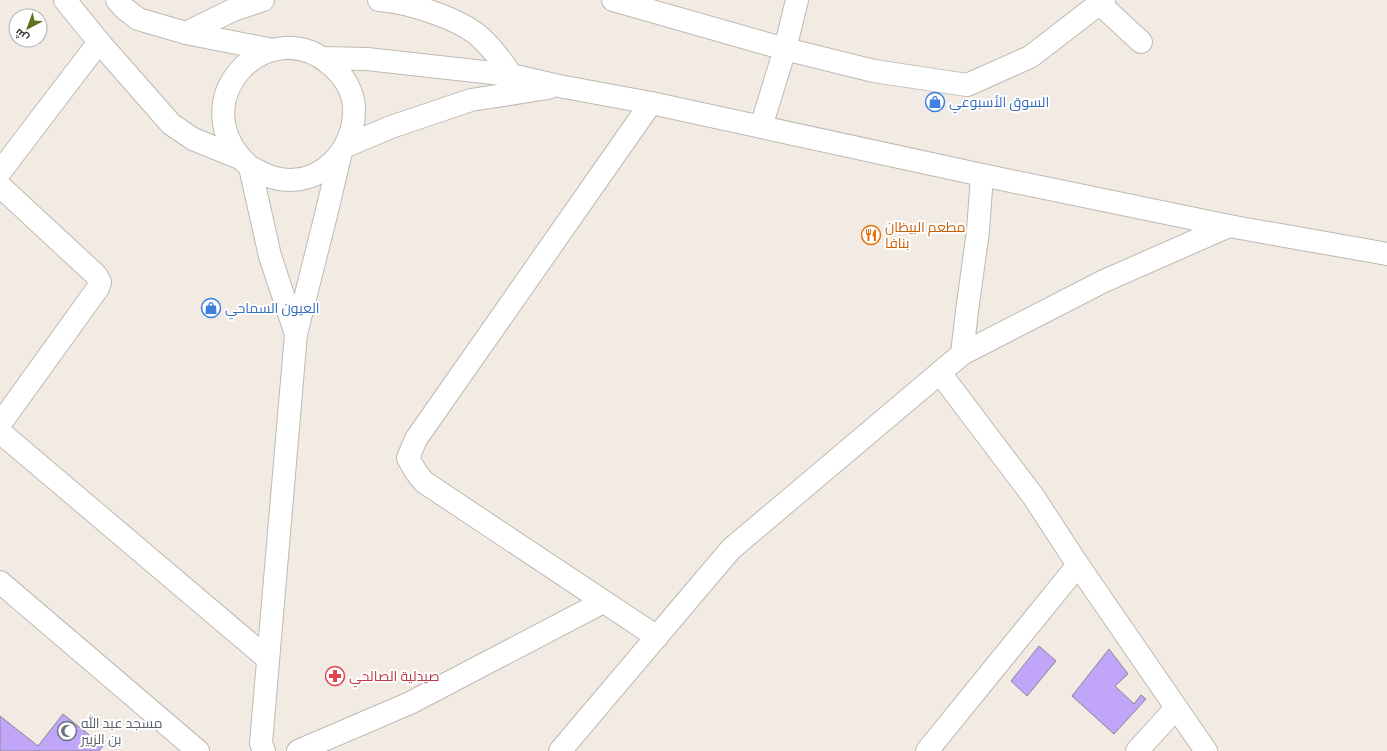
<svg xmlns="http://www.w3.org/2000/svg" width="1387" height="751" font-family="Georgia,Cairo,serif">
	<style>
		.building { fill: #c1a5f9; stroke: #88868d }
		.lines { fill: none; stroke-linecap: round; stroke-linejoin: round }
		.minor-casing { stroke: #beb9b2; stroke-width: 24 }
		.major-casing { stroke: #beb9b2; stroke-width: 24 }
		.minor { stroke: #fff; stroke-width: 22 }
		.major { stroke: #fff; stroke-width: 22 }
		.labels { text-anchor: middle; stroke-width: 4; stroke-linejoin: round; paint-order: stroke }
		.shop-label { font-size: 14px; fill: #366cbe; stroke: #fff; text-anchor: start }
		.food-label { font-size: 14px; fill: #c56008; stroke: #fff; text-anchor: start }
		.health-label { font-size: 14px; fill: #be3a42; stroke: #fff; text-anchor: start }
		.worship-label { font-size: 14px; fill: #5b616d; stroke: #fff; text-anchor: start }
	</style>
	<rect width="100%" height="100%" fill="#f1ebe4"/>
	<path class="building" d="M 1039,646 L 1056,661 L 1027,696 L 1011,681 Z
		M 1109,649 L 1128,674 L 1115,686 L 1134,704 L 1141,695 L 1146,699 L 1114,734 L 1072,696 Z
		M 63,714 L 103,746 L 99,751 L 0,751 L 0,716 L 38,746 Z"/>
	<g class="lines">
		<defs>
			<path id="minor" d="M 379,0 C 407,2 459,18 480,37 C 492,48 502,61 511,75
				M 613,0 L 785,49 L 874,71 L 967,85 L 1030,57 L 1104,0
				M 1100,4 L 1141,42
				M 186,33 L 233,10 L 263,0
				M 651,103 L 416,439 L 408,458 L 416,472 L 424,482 L 657,637
				M 761,127 L 785,49 L 797,0
				M 0,172 L 99,42
				M 0,186 L 96,275 L 100,282 L 98,288 L 0,424
				M 962,354 L 967,311 L 978,231 L 982,175
				M 940,373 L 1033,496 L 1078,565 L 1206,751
				M 0,432 L 268,659
				M 0,582 L 198,751
				M 298,751 L 410,703 L 603,602
				M 560,751 L 731,549 L 962,354 L 1104,281 L 1229,226
				M 927,751 L 1078,565
				M 1137,751 L 1176,708"/>
			<path id="major" d="M 65,0 L 99,42 L 171,124 L 193,139 L 240,158
				M 117,0 L 124,8 L 138,19 L 186,33 L 273,50
				M 324,58 L 367,59 L 511,75 L 559,86 L 651,103 L 982,175 L 1229,226 L 1387,254
				M 346,146 L 391,127 L 471,100 L 548,88
				M 250,167 C 259,171 266,176 275,178 C 319,189 355,151 354,109 C 354,92 344,76 331,65 C 267,9 178,103 250,167 L 270,256 L 296,334
				M 264,751 L 261,743 L 296,334 L 325,219 L 340,156"/>
		</defs>
		<use href="#minor" class="minor-casing"/>
		<use href="#major" class="major-casing"/>
		<use href="#minor" class="minor"/>
		<use href="#major" class="major"/>
	</g>
	<defs>
		<symbol id="shop-ring" viewBox="-11 -11 22 22"><circle r="9.5" fill="#fff" stroke="#3f7fe0" stroke-width="1.5"/><path d="M-5-2.5h2.3a2.7 3.5 0 0 1 5.4 0H5L5.5 6h-11ZM-1.5-2.5h3a1.5 2.3 0 0 0-3 0Z" fill="#3f7fe0"/></symbol>
		<symbol id="restaurant-ring" viewBox="-11 -11 22 22"><circle r="9.5" fill="#fff" stroke="#e8710a" stroke-width="1.5"/><path d="M-5-6h1v4h1v-4h1v4h1v-4h1v5L-1.5 .5V6h-2V.5L-5-1ZM5-6V6H3V1.5H1.5Q1.5-4 5-6Z" fill="#e8710a"/></symbol>
		<symbol id="pharmacy-ring" viewBox="-11 -11 22 22"><circle r="9.5" fill="#fff" stroke="#e0444e" stroke-width="1.5"/><path d="M-2-6h4v4h4v4h-4v4h-4v-4h-4v-4h4Z" fill="#e0444e"/></symbol>
		<symbol id="mosque-ring" viewBox="-11 -11 22 22"><circle r="9.5" fill="#fff" stroke="#6b7280" stroke-width="1.5"/><path d="M3.5-4.9A6 6 0 1 0 3.5 4.9A5 5 0 1 1 3.5-4.9Z" fill="#6b7280"/></symbol>
	</defs>
	<g fill-rule="evenodd">
		<use href="#shop-ring" x="924" y="91" width="22" height="22"/>
		<use href="#restaurant-ring" x="860" y="224" width="22" height="22"/>
		<use href="#shop-ring" x="200" y="297" width="22" height="22"/>
		<use href="#pharmacy-ring" x="324" y="665" width="22" height="22"/>
		<use href="#mosque-ring" x="56" y="720" width="22" height="22"/>
	</g>
	<g class="labels">
		<g class="shop-label">
			<text x="949" y="107">السوق الأسبوعي</text>
			<text x="225" y="313">العيون السماحي</text>
		</g>
		<g class="food-label">
			<text x="885" y="232">مطعم البيظان<tspan x="885" dy="16">بنافا</tspan></text>
		</g>
		<g class="health-label">
			<text x="349" y="681">صيدلية الصالحي</text>
		</g>
		<g class="worship-label">
			<text x="81" y="728">مسجد عبد الله<tspan x="81" dy="16">بن الزبير</tspan></text>
		</g>
	</g>
	<g transform="translate(28 28) rotate(221)"><circle r="19" fill="#ffffff" stroke="#b0afae"/>
	<path d="M0-3L7 15L0 10L-7 15Z" fill="#5e7221"/>
	<text y="-6" font-size="11" font-weight="bold" text-anchor="middle" fill="#393734">ش</text>
	</g>
</svg>
